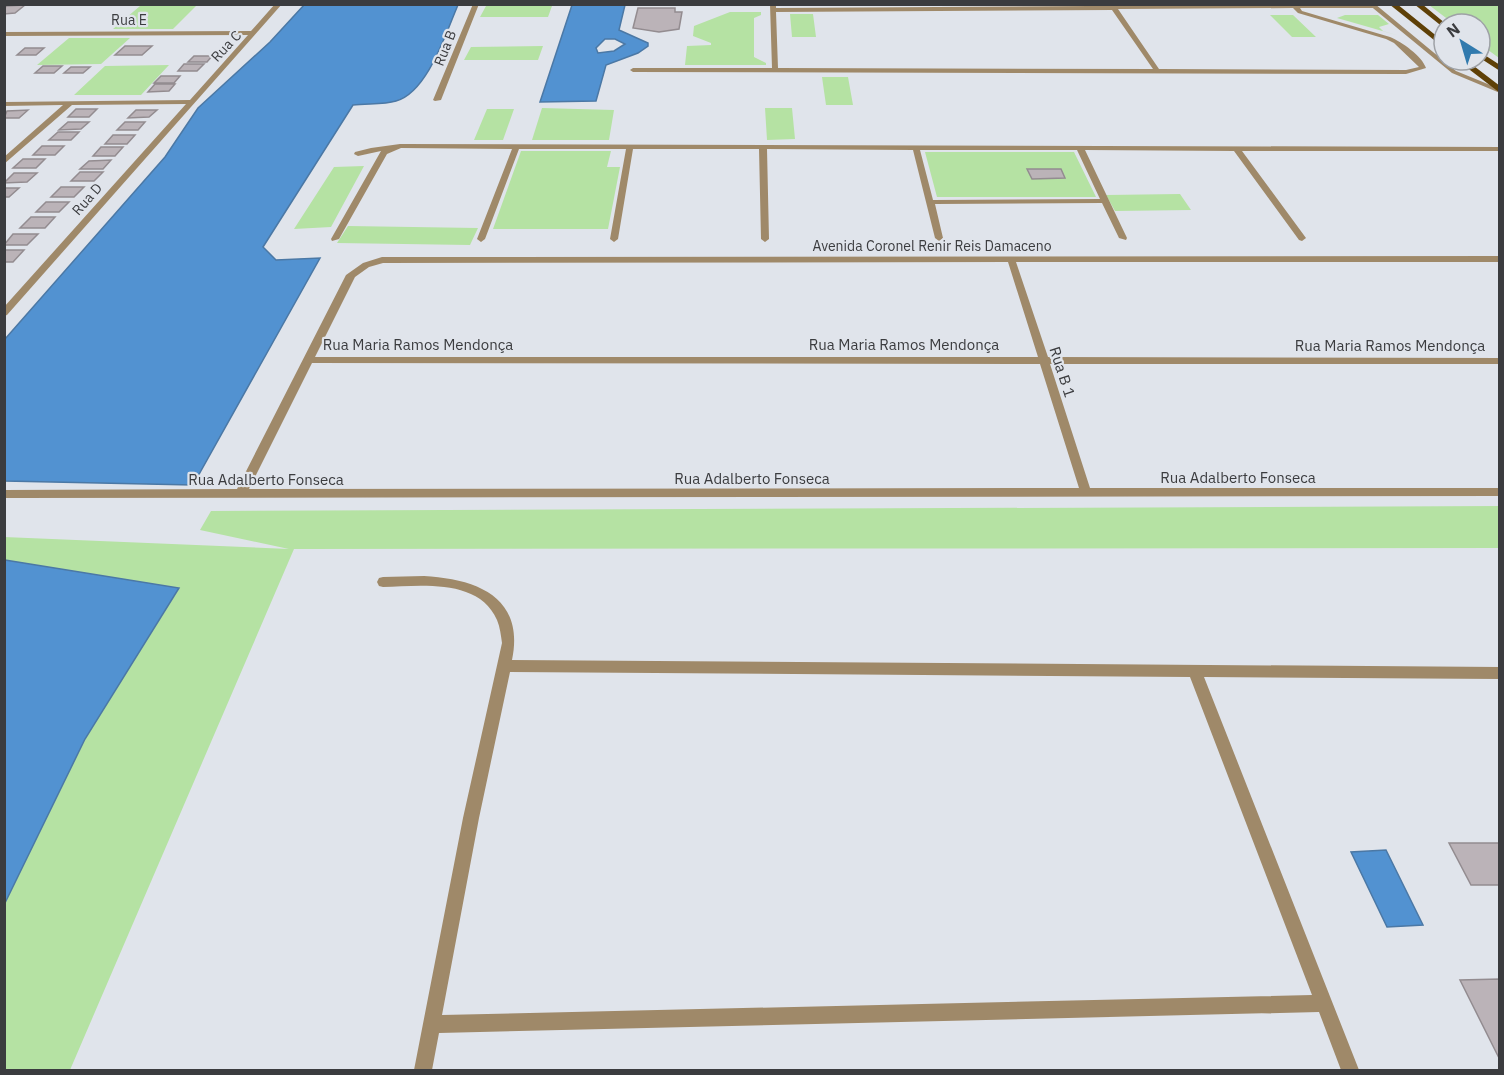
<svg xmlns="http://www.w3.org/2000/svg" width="1504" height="1075" font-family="'IBM Plex Sans',sans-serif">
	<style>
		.green { fill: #b5e2a3 }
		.water { fill: #5292d1; stroke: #4b78a5; stroke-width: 1.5; fill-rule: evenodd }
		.building { fill: #bbb3b8; stroke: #938c90; stroke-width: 1.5 }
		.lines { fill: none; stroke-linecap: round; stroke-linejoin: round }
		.service { fill: #9f8969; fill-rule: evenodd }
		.minor { fill: #9f8969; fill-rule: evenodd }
		.primary { fill: #5e4007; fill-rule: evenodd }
		.labels { text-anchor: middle; stroke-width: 4.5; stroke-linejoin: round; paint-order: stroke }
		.far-street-label { font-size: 14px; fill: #3b3c3f; stroke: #e0e4eb }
		.street-label { font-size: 15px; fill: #3b3c3f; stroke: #e0e4eb }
	</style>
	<rect width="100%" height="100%" fill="#e0e4eb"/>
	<path class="green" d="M 197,5 L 173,29 L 113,29 L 140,6 Z
		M 1429,5 L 1499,5 L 1499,58 L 1480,44 L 1480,24 L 1454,24 Z
		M 486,6 L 552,6 L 548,17 L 480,17 Z
		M 730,12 L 761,12 L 761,15 L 754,18 L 754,57 L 766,63 L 766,65 L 685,65 L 687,46 L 711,45 L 711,43 L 693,36 L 694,26 Z
		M 790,14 L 813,14 L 816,37 L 792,37 Z
		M 1270,15 L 1293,15 L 1316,37 L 1292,37 Z
		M 1345,15 L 1378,15 L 1389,24 L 1379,27 L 1383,31 L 1400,36 L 1337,18 Z
		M 69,38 L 130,38 L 101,64 L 37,65 Z
		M 543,46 L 538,60 L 464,60 L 471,47 Z
		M 169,65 L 141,95 L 74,95 L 105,66 Z
		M 822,77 L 848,77 L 853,105 L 826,105 Z
		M 542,108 L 614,110 L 609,140 L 532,140 Z
		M 765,108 L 792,108 L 795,139 L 767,140 Z
		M 487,109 L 514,109 L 503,140 L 474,140 Z
		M 521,151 L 611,151 L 607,167 L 620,167 L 608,229 L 493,229 Z
		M 925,152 L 1074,152 L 1096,197 L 937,197 Z
		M 364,166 L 331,227 L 294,229 L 334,167 Z
		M 1180,194 L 1191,210 L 1115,211 L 1106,195 Z
		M 348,226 L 478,228 L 470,245 L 337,243 Z
		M 1500,506 L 1499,548 L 294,549 L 70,1070 L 5,1070 L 5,903 L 85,739 L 179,588 L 5,560 L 4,537 L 289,549 L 200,530 L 211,511 Z"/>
	<path class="water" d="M 304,5 L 458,5 C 446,32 428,92 396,101 C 383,105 366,103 353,105 L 263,247 L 276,260 L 320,258 L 193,485 L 5,481 L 5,339 L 165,157 L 198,108 L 270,42 Z
		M 572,5 L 625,5 L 619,30 L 648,43 L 648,46 L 638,53 L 606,65 L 596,101 L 540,102 ZM 605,39 L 615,39 L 625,44 L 614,51 L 598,53 L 596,48 Z
		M 5,560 L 179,588 L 85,739 L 5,903 Z
		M 1386,850 L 1423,925 L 1387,927 L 1351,852 Z"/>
	<path class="building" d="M 25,5 L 15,13 L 4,14 L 4,8 L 7,6 Z
		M 638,8 L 675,8 L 675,12 L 682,12 L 679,29 L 659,32 L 633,28 Z
		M 125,46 L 152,46 L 142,55 L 115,55 Z
		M 25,48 L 44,48 L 36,55 L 17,55 Z
		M 194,56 L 212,56 L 207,62 L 188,62 Z
		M 184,64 L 204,64 L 197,71 L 178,71 Z
		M 43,66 L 62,66 L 54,73 L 35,73 Z
		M 71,67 L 90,67 L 83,73 L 64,73 Z
		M 161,76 L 180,76 L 174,83 L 154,83 Z
		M 155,84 L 175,84 L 169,91 L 148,92 Z
		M 76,109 L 97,109 L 89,117 L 68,117 Z
		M 28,110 L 19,118 L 4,118 L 7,111 Z
		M 136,110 L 157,110 L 149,117 L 128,118 Z
		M 68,122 L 89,122 L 81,129 L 59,130 Z
		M 125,122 L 145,122 L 138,130 L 117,130 Z
		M 58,132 L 79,132 L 71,140 L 49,140 Z
		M 113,135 L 135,135 L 127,144 L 105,144 Z
		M 42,146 L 64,146 L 55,155 L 33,155 Z
		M 101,147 L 123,147 L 115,156 L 93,156 Z
		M 23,159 L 45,159 L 36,168 L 13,168 Z
		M 111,160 L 103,169 L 80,169 L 89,161 Z
		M 1027,169 L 1061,169 L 1065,178 L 1032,179 Z
		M 80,172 L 103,172 L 94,181 L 71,181 Z
		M 14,173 L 37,173 L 27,182 L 4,183 Z
		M 61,187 L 84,187 L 74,197 L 51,197 Z
		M 4,188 L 19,188 L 9,197 L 4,197 Z
		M 46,202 L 69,202 L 59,212 L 36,212 Z
		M 31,217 L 55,217 L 45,228 L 20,228 Z
		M 13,234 L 38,234 L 27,245 L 4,245 Z
		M 4,250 L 24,250 L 13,262 L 4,262 Z
		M 1449,843 L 1500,843 L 1500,885 L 1471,885 Z
		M 1500,979 L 1500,1060 L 1460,980 Z"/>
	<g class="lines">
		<path class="service" d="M 770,4 L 776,4 L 776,8 L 1375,4 L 1377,6 L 1374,8 L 1300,8 L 1302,11 L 1390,37 C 1402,42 1422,56 1426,68 L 1406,74 L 633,72 L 630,70 L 633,68 L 772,68 ZM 1293,8 L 1298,13 L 1386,39 L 1394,43 L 1419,67 L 1406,70 L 1159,69 L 1118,9 ZM 1112,10 L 1153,69 L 778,68 L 776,12 Z
			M 400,144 L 1500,147 L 1500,151 L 1242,151 L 1306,238 L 1302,241 L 1299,240 L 1234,151 L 1085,150 L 1127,238 L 1126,240 L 1119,238 L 1102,203 L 935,204 L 943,238 L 939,241 L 935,238 L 913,150 L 767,149 L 769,239 L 765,242 L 761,239 L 759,149 L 633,149 L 618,239 L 614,242 L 610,239 L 626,149 L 519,149 L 485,239 L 481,242 L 477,239 L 512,149 L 401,148 L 387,154 L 339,239 L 332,241 L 331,239 L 381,151 L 358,156 L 354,154 L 355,152 L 371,148 ZM 920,150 L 1077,150 L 1100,199 L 933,200 Z
			M 424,576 C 477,579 525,597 512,660 L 1500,667 L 1500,679 L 1204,677 L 1359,1070 L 1341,1070 L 1319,1012 L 439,1033 L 432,1070 L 414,1070 L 463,818 L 502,643 C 501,636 500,627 497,620 C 479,578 420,586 383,587 L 379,586 L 377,582 L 379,578 L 383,577 ZM 510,672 L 1190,677 L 1312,995 L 442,1015 L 479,818 Z"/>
		<path class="minor" d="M 275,4 L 282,4 L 7,315 L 4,316 L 4,307 L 186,104 L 72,105 L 4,164 L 4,157 L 63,105 L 4,106 L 4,102 L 190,100 L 248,35 L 4,36 L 4,32 L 251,31 Z
			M 473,4 L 479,4 L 441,100 L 435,101 L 433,100 Z
			M 1368,4 L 1375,4 L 1456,71 L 1500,89 L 1500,93 L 1452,73 Z
			M 1500,256 L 1500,262 L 1016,262 L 1048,357 L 1500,358 L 1500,364 L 1050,364 L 1090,488 L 1500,488 L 1500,496 L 4,498 L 4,490 L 237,489 L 346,275 L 363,263 L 382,257 ZM 1008,262 L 1038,357 L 315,357 L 355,277 L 369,267 L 383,263 ZM 312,363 L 1040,364 L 1079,488 L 249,489 Z"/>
		<path class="primary" d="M 1389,4 L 1397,4 L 1444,42 L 1444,48 Z
			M 1414,4 L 1422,4 L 1446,24 L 1444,24 L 1444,28 Z
			M 1480,52 L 1500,65 L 1500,71 L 1480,58 Z
			M 1457,60 L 1466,60 L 1500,86 L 1500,93 Z"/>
	</g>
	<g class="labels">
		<g class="far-street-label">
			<text x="129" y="25">Rua E</text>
			<text transform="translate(226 46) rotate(-47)" y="5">Rua C</text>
			<text transform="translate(445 48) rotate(-68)" y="5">Rua B</text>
			<text transform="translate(87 199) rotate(-49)" y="5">Rua D</text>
			<text x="932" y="251">Avenida Coronel Renir Reis Damaceno</text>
		</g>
		<g class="street-label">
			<text x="418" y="350">Rua Maria Ramos Mendonça</text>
			<text x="904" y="350">Rua Maria Ramos Mendonça</text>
			<text x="1390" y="351">Rua Maria Ramos Mendonça</text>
			<text transform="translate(1062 372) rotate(72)" y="5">Rua B 1</text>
			<text x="1238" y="483">Rua Adalberto Fonseca</text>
			<text x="752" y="484">Rua Adalberto Fonseca</text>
			<text x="266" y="485">Rua Adalberto Fonseca</text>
		</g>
	</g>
	<rect width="1504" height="1075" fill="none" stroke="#3b3c3f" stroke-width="12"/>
	<g transform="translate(1462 42) rotate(323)"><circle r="28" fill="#e0e4eb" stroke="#9ea1a6" stroke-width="1.5"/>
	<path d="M0-4.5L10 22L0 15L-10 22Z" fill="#317aae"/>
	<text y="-9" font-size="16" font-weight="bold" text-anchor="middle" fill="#3b3c3f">N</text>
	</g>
</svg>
